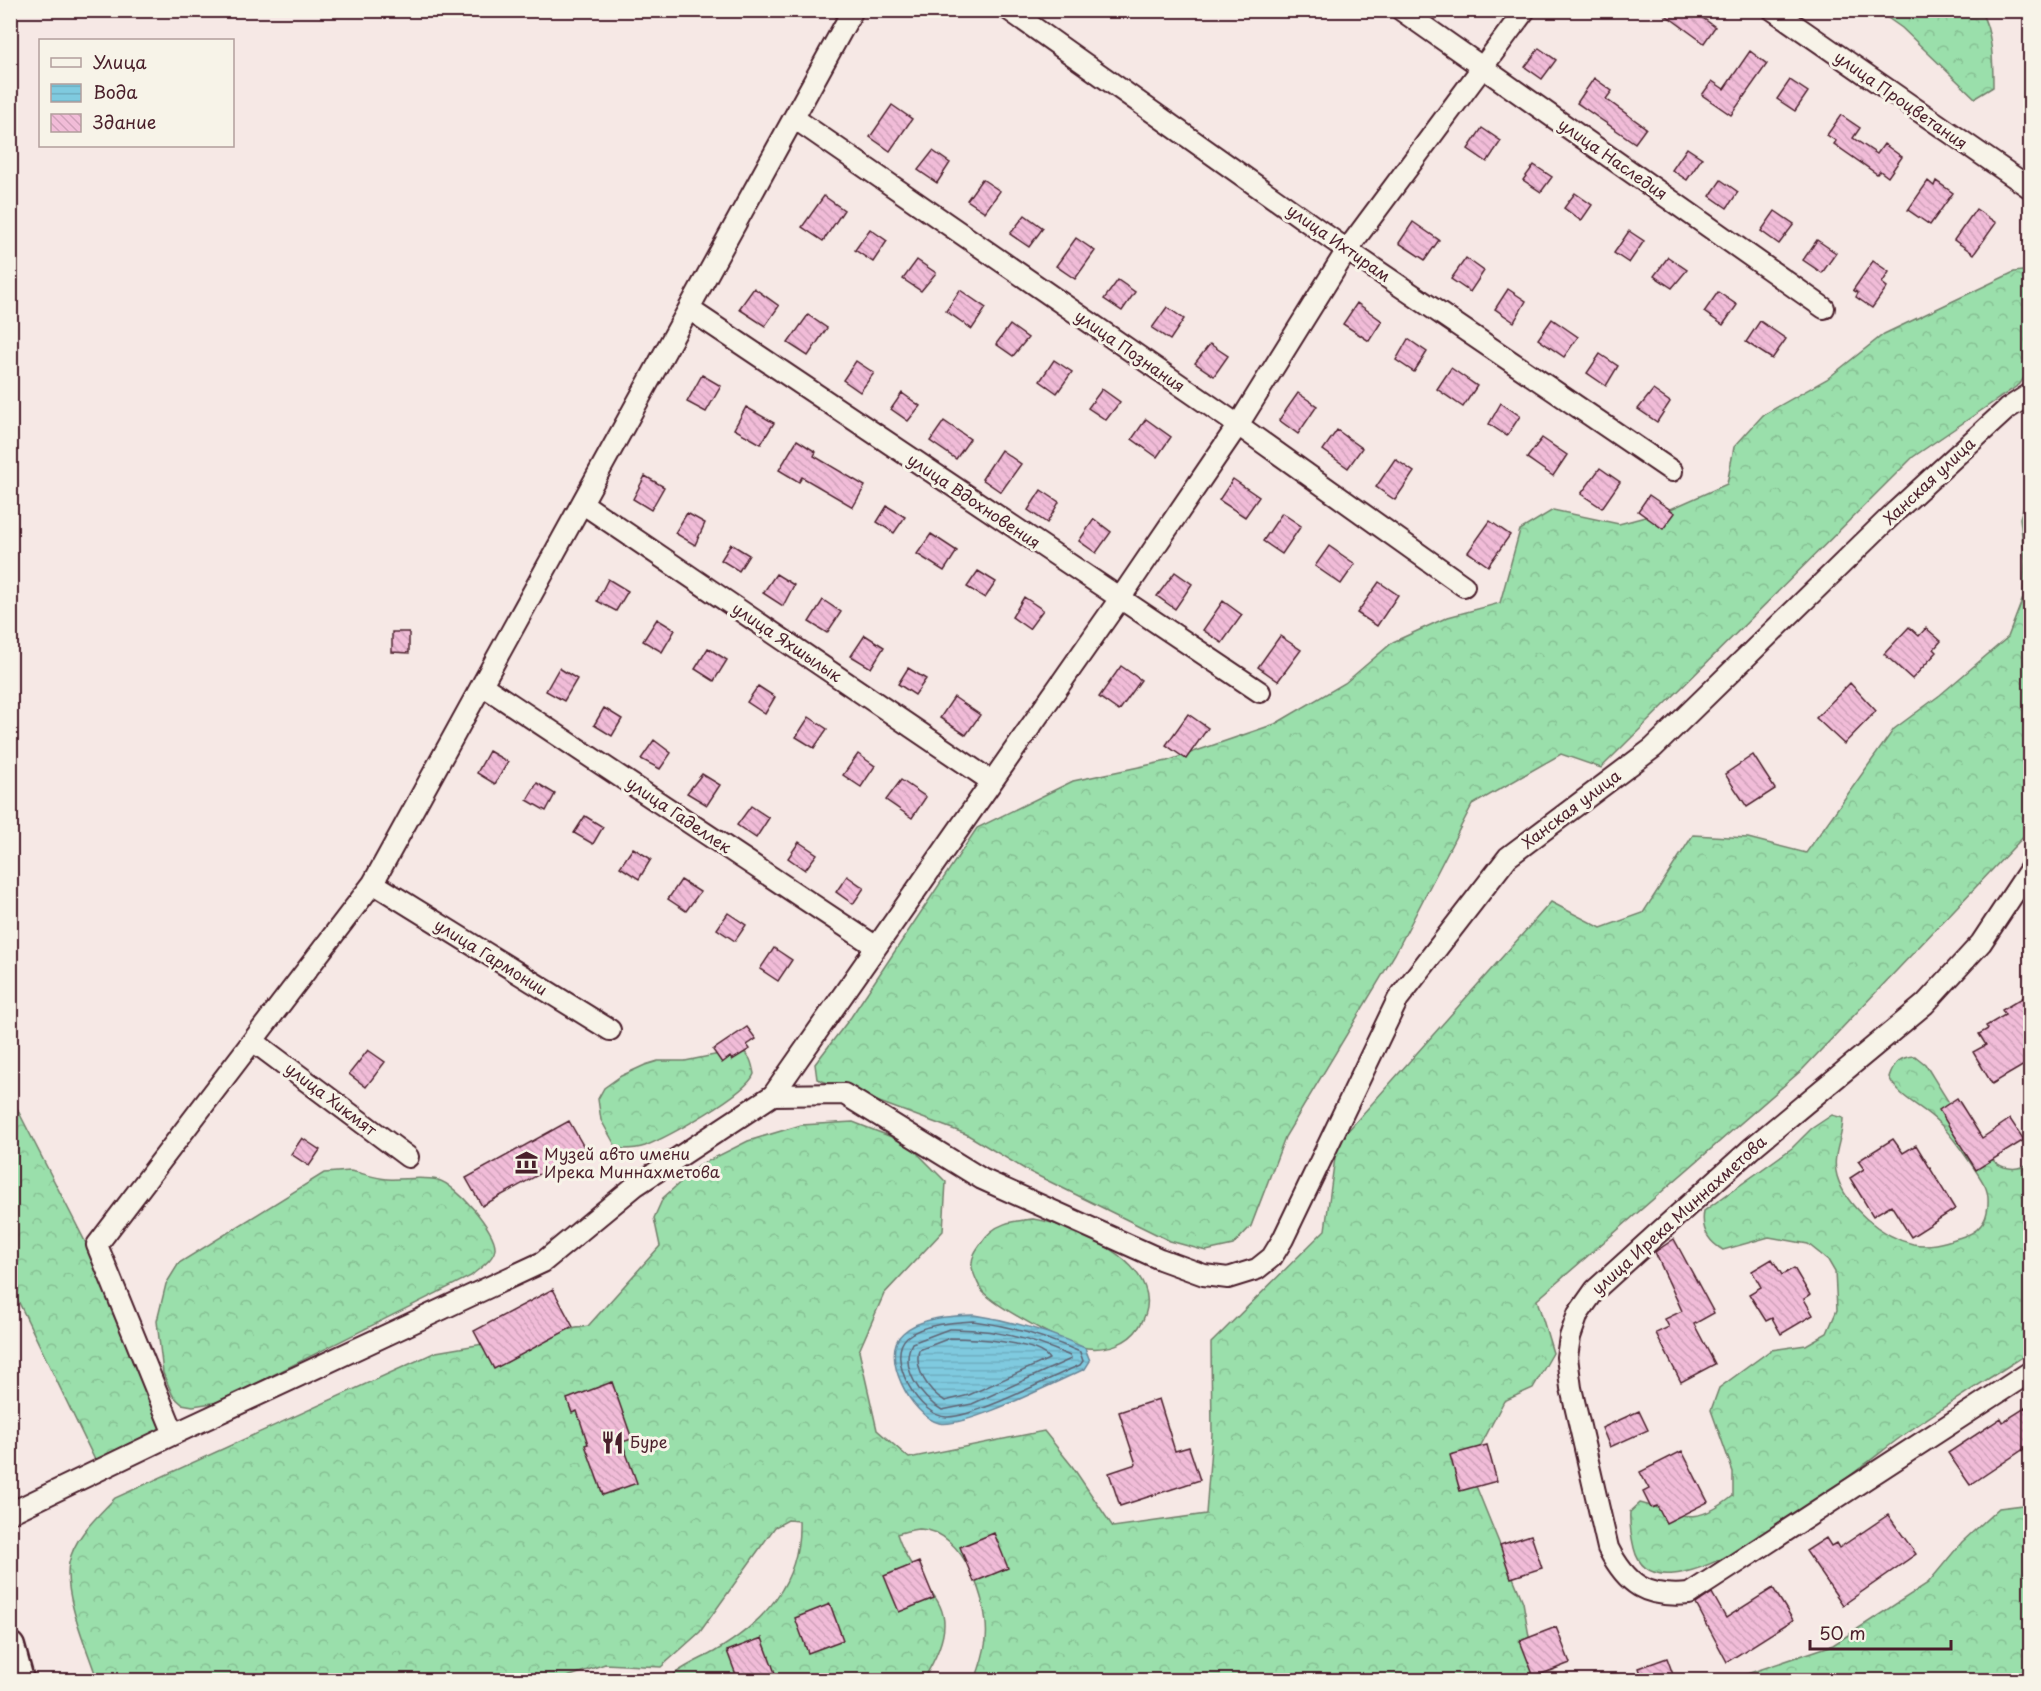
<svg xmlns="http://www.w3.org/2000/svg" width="2041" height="1691" font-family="'Playpen Sans',sans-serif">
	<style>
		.forest { fill: url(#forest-crowns); stroke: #727f6b; stroke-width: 1.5 }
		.water { fill: url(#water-rules); stroke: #6a8697; stroke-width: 1.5 }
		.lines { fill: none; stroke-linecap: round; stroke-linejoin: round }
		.shore { stroke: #5f6373; stroke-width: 1.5 }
		.building { fill: url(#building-back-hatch); stroke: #4a1f2b; stroke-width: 1.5 }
		.minor-casing { stroke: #4a1f2b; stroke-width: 24 }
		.highway-casing { stroke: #4a1f2b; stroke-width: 33 }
		.minor { stroke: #f7f3e8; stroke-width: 20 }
		.highway { stroke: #f7f3e8; stroke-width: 28 }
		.labels { text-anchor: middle; stroke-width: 6; stroke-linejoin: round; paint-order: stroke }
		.street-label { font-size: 16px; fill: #4a1f2b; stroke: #f7f3e8 }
		.poi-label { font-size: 16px; fill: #4a1f2b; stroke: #f7f3e8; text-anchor: start }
	</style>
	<defs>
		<pattern id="forest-crowns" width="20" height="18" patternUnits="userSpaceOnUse" patternTransform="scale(1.5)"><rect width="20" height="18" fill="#9adfab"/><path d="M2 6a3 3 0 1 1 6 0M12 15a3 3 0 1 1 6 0" fill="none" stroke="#86bf93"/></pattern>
		<pattern id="water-rules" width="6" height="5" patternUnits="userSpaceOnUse" patternTransform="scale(1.5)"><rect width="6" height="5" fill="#7fcadf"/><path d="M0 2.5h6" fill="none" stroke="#6fadc0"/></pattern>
		<pattern id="building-back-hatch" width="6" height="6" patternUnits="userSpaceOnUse" patternTransform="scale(1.5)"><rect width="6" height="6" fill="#f1bcd8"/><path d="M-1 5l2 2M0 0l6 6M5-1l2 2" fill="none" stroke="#d0a1ba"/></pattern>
	</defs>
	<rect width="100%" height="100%" fill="#f6e8e5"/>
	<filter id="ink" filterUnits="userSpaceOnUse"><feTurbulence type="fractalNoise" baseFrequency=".0167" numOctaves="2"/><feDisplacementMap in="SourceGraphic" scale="12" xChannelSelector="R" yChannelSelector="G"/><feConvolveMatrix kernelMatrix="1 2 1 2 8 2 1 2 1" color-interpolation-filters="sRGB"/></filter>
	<g filter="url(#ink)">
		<path class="forest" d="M 1878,11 L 1980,11 C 1993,30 1993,64 1993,87 L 1975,98 L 1902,28 Z
			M 2030,270 L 2030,329 L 2026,340 C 2032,359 2031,367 2020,384 L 1913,457 L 1601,768 L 1561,754 L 1472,805 L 1395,954 L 1285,1137 L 1251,1226 L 1233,1245 L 1206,1251 L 1170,1241 L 1028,1171 L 966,1134 L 817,1079 L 815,1064 L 851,1017 L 977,828 L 1073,781 L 1167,761 L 1275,724 L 1345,683 L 1393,642 L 1448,617 L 1500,603 L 1520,530 L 1553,510 L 1619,524 L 1664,512 L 1727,484 L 1734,447 L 1763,415 L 1827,379 L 1884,334 L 2014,272 Z
			M 2030,487 L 2030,830 L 1803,1069 L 1537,1300 L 1553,1353 L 1533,1388 L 1504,1401 L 1479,1449 L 1476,1486 L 1523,1602 L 1534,1665 L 1529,1680 L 975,1680 C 980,1667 984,1654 986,1640 C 990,1604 964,1530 920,1529 C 913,1529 904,1532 897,1534 C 919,1601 974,1597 923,1680 L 667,1680 C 679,1668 699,1660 714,1652 C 765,1622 801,1582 799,1521 L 788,1520 L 775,1527 L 700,1632 L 661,1667 L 605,1664 L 559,1680 L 99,1680 L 96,1676 C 86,1646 63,1594 69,1563 C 74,1537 98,1516 115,1498 L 436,1352 L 588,1326 L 660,1246 L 654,1218 L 663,1198 L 698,1166 L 748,1141 L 801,1125 L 853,1122 L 907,1143 L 946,1182 L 943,1231 L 884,1294 L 859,1351 L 877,1430 L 909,1458 L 1044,1431 L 1072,1466 L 1113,1527 L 1206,1514 L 1212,1434 L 1211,1343 L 1325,1230 L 1337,1143 L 1551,902 L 1601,928 L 1643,913 L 1693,835 L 1748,838 L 1806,853 L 1894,729 L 1940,695 L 2008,637 L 2023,598 L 2025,561 L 2020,518 Z
			M 739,1050 C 750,1053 752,1063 754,1074 C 747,1094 667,1137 645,1146 C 637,1149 630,1149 622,1149 L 615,1145 L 601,1120 L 598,1099 L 604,1088 L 621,1076 L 645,1065 L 658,1061 L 685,1061 Z
			M 1915,1056 L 1925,1064 C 1939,1086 1981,1160 2004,1167 C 2015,1170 2021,1168 2030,1163 L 2030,1352 C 1989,1379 1945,1405 1905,1434 C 1869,1459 1656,1641 1634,1548 C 1631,1535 1629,1525 1630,1512 L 1640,1503 C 1683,1515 1695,1527 1733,1496 L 1733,1472 L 1711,1410 L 1719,1388 L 1771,1350 L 1806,1345 L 1827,1333 L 1837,1310 L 1835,1272 L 1828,1260 L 1808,1244 L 1769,1237 L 1723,1250 C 1707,1241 1701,1228 1704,1211 L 1792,1148 L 1811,1129 L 1832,1115 L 1843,1118 C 1843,1139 1831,1155 1837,1176 C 1846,1207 1882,1237 1913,1244 C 1928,1247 1943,1243 1958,1238 C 1967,1235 1975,1233 1981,1225 C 1989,1216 1990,1196 1985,1186 C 1977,1171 1951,1134 1939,1123 C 1923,1106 1899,1099 1889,1077 C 1894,1062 1900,1057 1915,1056 Z
			M 10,1095 L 177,1421 L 95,1460 L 11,1286 Z
			M 350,1171 C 362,1173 375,1178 387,1179 C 403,1180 422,1176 438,1180 C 455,1184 497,1231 495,1249 C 493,1261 479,1268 471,1276 L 219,1402 L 193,1406 L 182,1404 L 173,1396 L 163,1373 L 157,1321 L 166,1284 L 179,1263 L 324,1173 Z
			M 1033,1219 C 1077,1225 1177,1270 1139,1327 C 1128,1344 1107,1350 1087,1348 C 1067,1346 997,1307 983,1292 C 979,1287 973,1273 972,1267 C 971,1257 976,1250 982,1242 C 994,1223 1012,1221 1033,1219 Z
			M 2030,1504 L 2030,1680 L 1729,1680 L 1833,1645 L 1928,1583 L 1962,1542 L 1999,1508 Z"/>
		<path class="water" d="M 974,1315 C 1014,1321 1048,1331 1085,1348 L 1090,1361 L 1085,1369 C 1057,1381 965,1429 939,1423 C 912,1417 878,1354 903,1333 C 921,1317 952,1316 974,1315 Z"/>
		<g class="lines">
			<path class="shore" d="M 973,1321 C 1011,1326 1044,1336 1080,1352 L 1083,1361 L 1080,1365 C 1049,1378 978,1416 948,1417 C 921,1419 884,1358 907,1337 C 922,1324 955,1322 973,1321 Z
				M 949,1329 C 992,1328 1030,1338 1070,1356 L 1071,1359 L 972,1404 L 942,1410 C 921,1398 899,1368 912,1343 Z
				M 950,1338 C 970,1338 1038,1341 1049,1359 L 969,1395 L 945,1401 C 928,1391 914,1369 919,1350 Z"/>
		</g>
		<path class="building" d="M 1659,10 L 1692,10 L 1715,27 L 1704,43 Z
			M 1539,48 L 1556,60 L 1542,79 L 1525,67 Z
			M 1750,51 L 1767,64 L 1731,115 L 1702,95 L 1712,81 L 1724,89 Z
			M 1594,78 L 1612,91 L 1606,99 L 1646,128 L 1635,143 L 1577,103 Z
			M 1790,80 L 1808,92 L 1795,111 L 1777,99 Z
			M 892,105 L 912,119 L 890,151 L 870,137 Z
			M 1841,115 L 1860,128 L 1853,138 L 1877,154 L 1884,144 L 1902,157 L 1888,177 L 1880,171 L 1877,174 L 1834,144 L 1836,141 L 1827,135 Z
			M 1482,128 L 1501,141 L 1487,162 L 1468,149 Z
			M 1687,148 L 1702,158 L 1687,180 L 1672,170 Z
			M 933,151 L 950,163 L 937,183 L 918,170 Z
			M 1534,165 L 1552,177 L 1541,192 L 1523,180 Z
			M 982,179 L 1000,191 L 985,212 L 967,200 Z
			M 1721,180 L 1738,192 L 1727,208 L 1710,196 Z
			M 1928,181 L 1934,186 L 1936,181 L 1953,193 L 1930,225 L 1908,210 Z
			M 1575,193 L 1592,205 L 1581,221 L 1564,208 Z
			M 824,196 L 844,210 L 823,241 L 802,227 Z
			M 1976,209 L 1996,223 L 1974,254 L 1954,240 Z
			M 1775,211 L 1794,224 L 1779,244 L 1761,231 Z
			M 1025,215 L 1043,228 L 1029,247 L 1010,234 Z
			M 1413,222 L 1439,240 L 1425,260 L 1399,243 Z
			M 870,229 L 887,241 L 873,262 L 855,250 Z
			M 1629,231 L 1644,241 L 1629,263 L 1614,253 Z
			M 1076,238 L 1095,251 L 1075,279 L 1056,266 Z
			M 1817,240 L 1836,253 L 1822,273 L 1803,260 Z
			M 1668,257 L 1687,270 L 1672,288 L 1654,276 Z
			M 1466,258 L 1484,271 L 1470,292 L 1451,279 Z
			M 917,260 L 936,273 L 921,291 L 903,279 Z
			M 1873,261 L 1889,272 L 1882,283 L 1887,287 L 1872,308 L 1856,297 L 1858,293 L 1853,290 Z
			M 1118,280 L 1135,292 L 1122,311 L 1104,299 Z
			M 754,288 L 779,306 L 765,326 L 739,309 Z
			M 1508,289 L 1526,301 L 1514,322 L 1495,309 Z
			M 960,290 L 986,308 L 972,329 L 946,311 Z
			M 1718,292 L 1737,305 L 1723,325 L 1704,312 Z
			M 1357,303 L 1382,321 L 1369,341 L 1343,324 Z
			M 1167,307 L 1184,319 L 1170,340 L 1152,328 Z
			M 808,315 L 827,328 L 808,356 L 788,343 Z
			M 1552,319 L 1578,337 L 1564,357 L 1538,339 Z
			M 1760,321 L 1786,339 L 1772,359 L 1746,342 Z
			M 1010,325 L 1028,338 L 1013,356 L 996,344 Z
			M 1408,339 L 1427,352 L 1414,372 L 1396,360 Z
			M 1210,344 L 1228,356 L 1214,376 L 1195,363 Z
			M 1600,354 L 1618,366 L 1606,386 L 1587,373 Z
			M 1054,360 L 1072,372 L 1057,393 L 1040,381 Z
			M 856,361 L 874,373 L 860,392 L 843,380 Z
			M 1451,368 L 1477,386 L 1463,407 L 1437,389 Z
			M 702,375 L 721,386 L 706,412 L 687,402 Z
			M 1102,389 L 1120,402 L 1106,420 L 1088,408 Z
			M 1653,390 L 1670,402 L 1657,422 L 1638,409 Z
			M 902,393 L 920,406 L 908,421 L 891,409 Z
			M 1298,393 L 1317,406 L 1298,434 L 1279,420 Z
			M 1501,403 L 1520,416 L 1507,436 L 1489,424 Z
			M 746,407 L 774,423 L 761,444 L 734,429 Z
			M 1146,419 L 1171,437 L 1157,457 L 1132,439 Z
			M 944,421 L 970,439 L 956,459 L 930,441 Z
			M 1337,430 L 1362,448 L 1348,468 L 1323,450 Z
			M 1542,438 L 1567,455 L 1553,476 L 1527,458 Z
			M 797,440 L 816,452 L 814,456 L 865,486 L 853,507 L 802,477 L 799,482 L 779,470 Z
			M 1001,450 L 1021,464 L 1001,492 L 982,479 Z
			M 1395,459 L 1414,472 L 1395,500 L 1376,487 Z
			M 1600,468 L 1620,482 L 1602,508 L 1581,494 Z
			M 645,476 L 664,487 L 651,510 L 633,499 Z
			M 1233,479 L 1259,497 L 1245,517 L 1219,500 Z
			M 1041,490 L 1059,502 L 1047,523 L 1028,510 Z
			M 1649,495 L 1675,513 L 1663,529 L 1638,511 Z
			M 887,506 L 905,517 L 894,533 L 877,522 Z
			M 687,513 L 705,523 L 695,545 L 675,533 Z
			M 1282,513 L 1301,526 L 1282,554 L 1263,541 Z
			M 1094,519 L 1111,532 L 1096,553 L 1079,541 Z
			M 1490,521 L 1510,535 L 1488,566 L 1468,552 Z
			M 931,534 L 957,551 L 944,571 L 917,554 Z
			M 731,544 L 749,555 L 739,571 L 721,560 Z
			M 1329,546 L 1355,564 L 1341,584 L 1315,566 Z
			M 978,571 L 996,582 L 985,598 L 967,587 Z
			M 1175,572 L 1192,584 L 1175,609 L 1157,596 Z
			M 776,574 L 794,585 L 783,606 L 763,593 Z
			M 608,579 L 628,591 L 616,611 L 597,601 Z
			M 1379,582 L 1398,595 L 1377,626 L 1357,613 Z
			M 1024,597 L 1043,610 L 1029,629 L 1012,617 Z
			M 823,600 L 841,612 L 827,633 L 809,622 Z
			M 1223,601 L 1242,615 L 1222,643 L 1203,630 Z
			M 657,619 L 675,630 L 662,652 L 643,641 Z
			M 1909,627 L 1919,636 L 1926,628 L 1941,641 L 1934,649 L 1937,652 L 1912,679 L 1884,654 Z
			M 392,632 L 409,632 L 409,653 L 392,652 Z
			M 865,635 L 884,647 L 871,668 L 851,656 Z
			M 1280,636 L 1301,650 L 1278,681 L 1258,667 Z
			M 708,648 L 727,660 L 714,681 L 695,669 Z
			M 1121,666 L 1141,680 L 1119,711 L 1099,697 Z
			M 559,668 L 577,679 L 564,701 L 546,691 Z
			M 908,668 L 926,679 L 915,695 L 898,684 Z
			M 1850,683 L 1876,711 L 1844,744 L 1816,718 Z
			M 758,686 L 775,697 L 765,714 L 747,702 Z
			M 954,697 L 980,715 L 966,735 L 940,718 Z
			M 604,708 L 622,719 L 612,736 L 594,725 Z
			M 1188,714 L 1208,728 L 1186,759 L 1166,745 Z
			M 809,717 L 827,729 L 814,748 L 796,737 Z
			M 654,740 L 671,753 L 660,769 L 641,759 Z
			M 489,751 L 508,762 L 495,784 L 477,773 Z
			M 858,754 L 875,766 L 861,787 L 843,775 Z
			M 1753,755 L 1775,789 L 1747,807 L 1725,774 Z
			M 702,774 L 720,785 L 707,805 L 687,793 Z
			M 901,780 L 926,797 L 912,818 L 886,800 Z
			M 537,783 L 555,794 L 546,811 L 527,800 Z
			M 751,806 L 769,818 L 756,838 L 737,825 Z
			M 585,816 L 603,827 L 593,844 L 574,833 Z
			M 799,842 L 817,854 L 805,870 L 788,858 Z
			M 633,848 L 651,859 L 639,879 L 620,867 Z
			M 847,876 L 864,888 L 853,904 L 836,892 Z
			M 681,880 L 700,892 L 686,911 L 668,899 Z
			M 728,913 L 746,925 L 735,941 L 717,929 Z
			M 774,948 L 792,960 L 778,981 L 760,969 Z
			M 2024,997 L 2031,1008 L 2031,1061 L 1992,1084 L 1973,1052 L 1986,1045 L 1979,1034 L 1988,1029 L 1986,1026 L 2005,1015 L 2002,1010 Z
			M 747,1027 L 756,1039 L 747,1045 L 750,1049 L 732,1060 L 730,1057 L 722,1063 L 713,1050 Z
			M 368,1050 L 385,1062 L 366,1087 L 349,1074 Z
			M 1957,1098 L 1982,1138 L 2010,1119 L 2024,1140 L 1976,1170 L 1939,1110 Z
			M 569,1121 L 585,1149 L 482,1206 L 466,1178 Z
			M 302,1138 L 320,1150 L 309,1166 L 291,1154 Z
			M 1893,1139 L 1903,1153 L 1916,1145 L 1955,1209 L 1911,1237 L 1891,1205 L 1873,1216 L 1850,1178 L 1864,1169 L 1858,1161 Z
			M 1674,1239 L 1714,1313 L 1694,1324 L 1715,1364 L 1681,1382 L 1656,1333 L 1669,1327 L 1665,1319 L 1682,1311 L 1655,1252 Z
			M 1772,1259 L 1782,1275 L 1794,1268 L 1810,1295 L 1804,1299 L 1813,1315 L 1781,1334 L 1772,1318 L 1766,1321 L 1749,1294 L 1761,1287 L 1752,1271 Z
			M 553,1289 L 573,1327 L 494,1369 L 474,1331 Z
			M 612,1382 L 632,1439 L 622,1442 L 637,1483 L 603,1495 L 585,1445 L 588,1444 L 577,1411 L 572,1413 L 567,1399 Z
			M 1159,1399 L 1175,1451 L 1189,1447 L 1200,1480 L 1120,1506 L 1109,1473 L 1136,1464 L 1119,1412 Z
			M 2031,1404 L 2031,1444 L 1970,1485 L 1948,1453 L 2001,1418 L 2003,1422 Z
			M 1639,1411 L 1648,1430 L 1610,1447 L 1602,1428 Z
			M 1487,1445 L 1497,1481 L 1460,1491 L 1450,1455 Z
			M 1682,1451 L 1708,1502 L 1666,1523 L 1657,1506 L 1651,1508 L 1643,1492 L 1649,1489 L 1640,1472 Z
			M 1888,1515 L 1916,1554 L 1843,1605 L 1806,1551 L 1826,1538 L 1831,1546 L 1836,1543 L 1839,1548 Z
			M 994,1533 L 1008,1568 L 974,1582 L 960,1547 Z
			M 1531,1535 L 1542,1568 L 1511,1578 L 1500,1545 Z
			M 919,1562 L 934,1598 L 899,1612 L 884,1576 Z
			M 1773,1588 L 1793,1620 L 1727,1662 L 1696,1604 L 1712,1593 L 1726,1618 Z
			M 830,1604 L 843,1640 L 808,1653 L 795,1618 Z
			M 1556,1627 L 1570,1663 L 1534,1677 L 1520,1641 Z
			M 762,1638 L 775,1673 L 756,1680 L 738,1680 L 727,1651 Z
			M 1667,1658 L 1675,1680 L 1643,1680 L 1639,1668 Z"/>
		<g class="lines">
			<defs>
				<path id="minor" d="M 1009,10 L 1347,250 L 1672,471
					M 1401,10 L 1824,308
					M 1773,10 L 2030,188
					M 794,118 L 1238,425 L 1464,586
					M 689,309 L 1260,692
					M 582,503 L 991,781
					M 482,685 L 875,946
					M 2030,869 L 1981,943 L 1925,1004 L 1753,1147 L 1595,1290 L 1578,1314 L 1570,1337 L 1567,1357 L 1571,1388 L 1608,1548 C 1627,1585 1646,1598 1689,1594 L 2030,1372
					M 373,883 L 610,1030
					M 253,1041 L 408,1157
					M 773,1095 L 1119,600 L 1238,425 L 1347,250 L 1525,10
					M 174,1434 L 97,1245 L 373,883 L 853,10
					M 10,1513 L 174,1434 L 543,1262 L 635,1186 L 773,1095 L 844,1094 L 982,1179 L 1160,1259 L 1204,1275 L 1228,1278 L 1257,1269 L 1272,1257 L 1283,1239 L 1398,999 L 1508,857 L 1653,748 L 1896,511 L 2007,409 L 2030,394"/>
				<path id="highway" d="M 10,1647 L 19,1680"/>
			</defs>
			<use href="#minor" class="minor-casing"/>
			<use href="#highway" class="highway-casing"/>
			<use href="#minor" class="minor"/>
			<use href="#highway" class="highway"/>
		</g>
	</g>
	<defs>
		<symbol id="museum-bare" viewBox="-9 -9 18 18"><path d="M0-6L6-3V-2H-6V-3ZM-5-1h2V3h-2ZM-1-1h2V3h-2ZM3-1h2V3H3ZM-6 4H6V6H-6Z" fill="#4a1f2b" stroke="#f7f3e8" stroke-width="2.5" paint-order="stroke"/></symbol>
		<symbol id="restaurant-bare" viewBox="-9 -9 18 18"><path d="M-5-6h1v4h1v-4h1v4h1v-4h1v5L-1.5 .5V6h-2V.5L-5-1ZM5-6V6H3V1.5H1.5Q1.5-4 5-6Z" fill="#4a1f2b" stroke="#f7f3e8" stroke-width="2.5" paint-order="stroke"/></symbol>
	</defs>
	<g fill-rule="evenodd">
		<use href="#museum-bare" x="510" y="1146" width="33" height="33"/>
		<use href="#restaurant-bare" x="596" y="1426" width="33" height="33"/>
	</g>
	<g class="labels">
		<g class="street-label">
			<text transform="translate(1901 100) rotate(35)" y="6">улица Процветания</text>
			<text transform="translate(1613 159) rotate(35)" y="6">улица Наследия</text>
			<text transform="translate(1339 243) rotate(35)" y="6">улица Ихтирам</text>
			<text transform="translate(1130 351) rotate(35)" y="6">улица Познания</text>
			<text transform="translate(1929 481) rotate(-43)" y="6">Ханская улица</text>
			<text transform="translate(974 501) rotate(34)" y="6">улица Вдохновения</text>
			<text transform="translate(787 642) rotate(34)" y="6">улица Яхшылык</text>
			<text transform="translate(1571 809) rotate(-37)" y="6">Ханская улица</text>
			<text transform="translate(679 815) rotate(34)" y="6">улица Гаделлек</text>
			<text transform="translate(491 957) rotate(32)" y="6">улица Гармонии</text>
			<text transform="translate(331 1099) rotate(37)" y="6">улица Хикмят</text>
			<text transform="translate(1679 1215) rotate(-42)" y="6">улица Ирека Миннахметова</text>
		</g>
		<g class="poi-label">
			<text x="544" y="1160">Музей авто имени<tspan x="544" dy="18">Ирека Миннахметова</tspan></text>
			<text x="630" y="1448">Буре</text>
		</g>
	</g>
	<rect width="2041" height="1691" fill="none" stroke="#f7f3e8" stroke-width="36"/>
	<rect x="18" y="18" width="2005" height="1655" fill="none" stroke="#4a1f2b" stroke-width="2" filter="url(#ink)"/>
	<rect x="39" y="39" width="195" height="108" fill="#f7f3e8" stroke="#b29e9c" stroke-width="1.5"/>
	<rect x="51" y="58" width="30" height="9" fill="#f7f3e8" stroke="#b29e9c" stroke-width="1.5"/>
	<text x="93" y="69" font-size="18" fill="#4a1f2b">Улица</text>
	<rect x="51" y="84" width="30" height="18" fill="url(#water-rules)" stroke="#b29e9c" stroke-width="1.5"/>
	<text x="93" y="99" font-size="18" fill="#4a1f2b">Вода</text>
	<rect x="51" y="114" width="30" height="18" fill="url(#building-back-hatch)" stroke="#b29e9c" stroke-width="1.5"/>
	<text x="93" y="129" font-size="18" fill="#4a1f2b">Здание</text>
	<path d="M1810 1640v9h141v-9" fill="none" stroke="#4a1f2b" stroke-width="3"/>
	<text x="1819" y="1640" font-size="18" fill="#4a1f2b" stroke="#f7f3e8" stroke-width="4.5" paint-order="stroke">50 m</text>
</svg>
